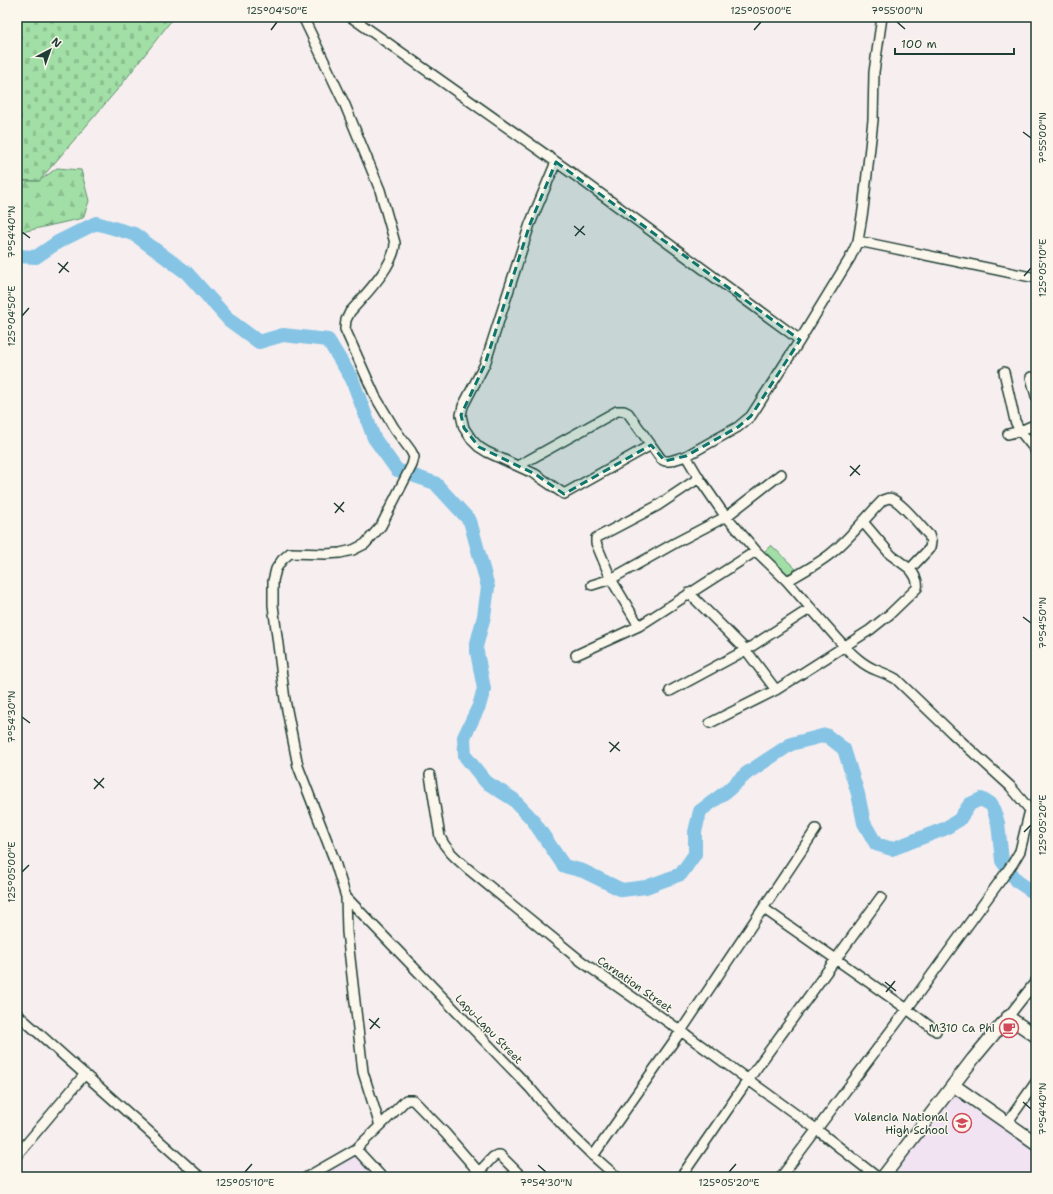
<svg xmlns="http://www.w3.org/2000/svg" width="1053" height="1194" font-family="'Shantell Sans',sans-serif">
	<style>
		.built { fill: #f1e3f2 }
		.forest { fill: url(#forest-firs); stroke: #608e6d }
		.cemetery { fill: url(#cemetery-stones); stroke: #608e6d }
		.park { fill: url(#park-tufts); stroke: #608e6d }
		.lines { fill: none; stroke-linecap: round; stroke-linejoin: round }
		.river { stroke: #85c4e5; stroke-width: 14 }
		.minor-casing { stroke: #1f3d34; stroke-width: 12 }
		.tertiary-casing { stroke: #1f3d34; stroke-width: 15 }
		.minor { stroke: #fbf7ec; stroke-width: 9 }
		.tertiary { stroke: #fbf7ec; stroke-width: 12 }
		.marked { fill: #0f766e; fill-opacity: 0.2; stroke: #0f766e; stroke-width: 3; stroke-dasharray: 8 5; stroke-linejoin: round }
		.ticks { fill: none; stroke: #1f3d34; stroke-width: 1.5 }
		.labels { text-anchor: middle; stroke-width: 3; stroke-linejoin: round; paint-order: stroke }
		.street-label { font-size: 11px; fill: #1f3d34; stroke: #fbf7ec }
		.poi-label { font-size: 11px; fill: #1f3d34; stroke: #fbf7ec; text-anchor: end }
		.neatline { fill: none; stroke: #1f3d34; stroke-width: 1.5 }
		.ticks-label { font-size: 10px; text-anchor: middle; fill: #1f3d34 }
	</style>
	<defs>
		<pattern id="forest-firs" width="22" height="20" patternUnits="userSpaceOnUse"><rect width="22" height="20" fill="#a2dfa6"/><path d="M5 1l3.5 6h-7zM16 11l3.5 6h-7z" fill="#8bc090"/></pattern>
		<pattern id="cemetery-stones" width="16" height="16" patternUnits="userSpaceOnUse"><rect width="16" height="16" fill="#a2dfa6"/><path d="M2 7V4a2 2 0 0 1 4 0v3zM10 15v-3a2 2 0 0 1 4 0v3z" fill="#8bc090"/></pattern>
		<pattern id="park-tufts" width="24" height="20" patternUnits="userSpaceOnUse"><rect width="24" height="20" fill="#a2dfa6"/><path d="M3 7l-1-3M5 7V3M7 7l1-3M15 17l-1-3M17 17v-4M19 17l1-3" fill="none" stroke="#8bc090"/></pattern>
	</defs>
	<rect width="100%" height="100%" fill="#f6eeef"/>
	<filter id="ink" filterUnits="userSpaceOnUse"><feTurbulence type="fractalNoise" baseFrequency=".025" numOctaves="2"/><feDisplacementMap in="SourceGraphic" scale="8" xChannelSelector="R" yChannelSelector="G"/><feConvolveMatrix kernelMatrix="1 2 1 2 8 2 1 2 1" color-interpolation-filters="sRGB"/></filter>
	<g filter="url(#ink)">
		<path class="built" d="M 952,1094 L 1036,1152 L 1036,1177 L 892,1177 Z
			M 353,1154 L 374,1177 L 312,1177 Z"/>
		<path class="forest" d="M 57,168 L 81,170 L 89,201 L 83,218 L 17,233 L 17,181 L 39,181 Z"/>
		<path class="cemetery" d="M 17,17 L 174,17 L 122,84 L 39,181 L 17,180 Z"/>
		<path class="park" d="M 771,545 L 796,569 L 786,577 L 762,554 Z"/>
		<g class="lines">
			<path class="river" d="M 17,256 L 36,257 L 58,242 L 96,223 L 134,234 L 187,273 L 229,320 L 259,342 L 283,335 L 328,340 L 352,379 L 374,438 L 397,470 L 435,483 L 470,521 L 488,587 L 484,616 L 476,647 L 484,689 L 479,706 L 464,737 L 465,756 L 486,782 L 513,799 L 532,819 L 564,866 L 583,871 L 622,890 L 646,887 L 681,874 L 695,854 L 695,832 L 700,811 L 727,791 L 747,773 L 791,744 L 826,735 L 844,749 L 858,794 L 864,823 L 876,844 L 892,849 L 944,829 L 959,820 L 970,804 L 981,799 L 992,805 L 998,823 L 1002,861 L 1018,882 L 1036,894"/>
			<defs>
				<path id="minor" d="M 303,17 L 345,105 L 380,190 L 395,243 C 395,265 364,296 350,312 L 346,320 L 345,329 L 375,396 L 394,428 L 411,451 L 414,457 L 412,465 L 381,526 L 365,544 L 353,550 L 340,553 L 326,554 L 290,553 L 282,560 L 276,569 L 273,581 L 273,605 L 285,700 L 298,766 L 334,859 L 346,897 L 347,932 L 363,1072 L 380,1126 L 356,1149 L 307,1177
					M 351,17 L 583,181 L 800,340
					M 556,162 L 530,224 L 485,364 L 463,406 L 461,415 L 464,428 L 472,440 L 479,447 L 487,452 L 535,474 L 564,494 L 651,445 L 661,459 L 665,461 L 670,461 L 686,456 L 738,427 L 751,416 L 800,340 L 850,258 L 858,241 L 863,210 L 873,120 L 874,72 L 882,17
					M 858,241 L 1036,278
					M 1004,372 L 1015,421 L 1020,431 L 1036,451
					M 1031,377 L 1036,396
					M 1008,434 L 1020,431 L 1036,424
					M 686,456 L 699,478 L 721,510 L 756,551 L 787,581 L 844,646 C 853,655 863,665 876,670 C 883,673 890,675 896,679 L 952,733 L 1010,786 L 1030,810
					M 518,466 L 617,411 L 624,411 L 628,413 L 651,445
					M 863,522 L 891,555 L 910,569
					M 592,585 L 611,579 L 675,543 L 727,516 L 781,474
					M 689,593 L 746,650 L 776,690 L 870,630 L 890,614 L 917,588 C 919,581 914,574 910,569 L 930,548 L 931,542 L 929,535 C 922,528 900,501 892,499 C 889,497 886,499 883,500 C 865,518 849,540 829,555 C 816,565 801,573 787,581
					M 639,626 L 611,579 L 596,543 L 596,538 L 657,506 L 699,478
					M 576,655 L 639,626 L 756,551
					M 670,691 L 746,650 L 811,608
					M 710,723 L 776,690
					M 430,775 L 440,837 C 446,850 456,858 467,868 L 581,961 L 681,1031 L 816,1129 L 877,1177
					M 346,897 L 530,1088 C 555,1119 586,1151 617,1177
					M 763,908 L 907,1009 L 936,1031
					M 17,1014 L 200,1177
					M 1008,1017 L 1036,981
					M 1007,1123 L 1036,1082
					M 380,1126 L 406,1100 L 413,1100 L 445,1133 L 483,1177
					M 356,1149 L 382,1177
					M 17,1155 L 85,1074
					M 593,1156 L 681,1031 L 816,829
					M 479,1172 L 493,1157 L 497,1155 L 500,1155 L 522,1177
					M 681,1177 L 748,1080 L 881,897
					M 781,1177 L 907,1009 L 1013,863 L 1020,851 L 1030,810 L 1036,806"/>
				<path id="tertiary" d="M 953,1085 L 1036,1143
					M 883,1177 L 973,1059 L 1008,1017 L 1036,1036"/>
			</defs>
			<use href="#minor" class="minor-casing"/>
			<use href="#tertiary" class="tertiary-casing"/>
			<use href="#minor" class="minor"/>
			<use href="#tertiary" class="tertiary"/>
		</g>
	</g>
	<path class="marked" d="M 556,162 L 800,340 L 751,416 L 738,427 L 686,456 L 665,461 L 651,445 L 564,494 L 535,474 L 479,447 L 464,428 L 461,415 L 485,364 L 530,224 Z"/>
	<path class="ticks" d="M 897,22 L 905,29M 271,30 L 277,22M 754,30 L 761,22M 1023,132 L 1031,138M 574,226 L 585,235M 22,232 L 30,238M 575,236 L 584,226M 58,263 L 69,272M 59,273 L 68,262M 1024,276 L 1031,268M 22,316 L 29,308M 850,466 L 860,475M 850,476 L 860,465M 334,503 L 344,512M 335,513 L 344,502M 1023,617 L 1031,623M 22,717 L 30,723M 609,742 L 620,751M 610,752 L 619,742M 94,779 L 104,788M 94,789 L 104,778M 1024,832 L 1031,825M 22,872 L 29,865M 885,982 L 896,991M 886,992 L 895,981M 369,1019 L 380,1028M 370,1029 L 379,1018M 1023,1102 L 1031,1109M 538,1165 L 546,1172M 245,1172 L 252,1164M 729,1172 L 736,1164"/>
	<defs>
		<symbol id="cafe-ring" viewBox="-11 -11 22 22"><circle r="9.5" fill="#fbf7ec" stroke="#d1495b" stroke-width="1.5"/><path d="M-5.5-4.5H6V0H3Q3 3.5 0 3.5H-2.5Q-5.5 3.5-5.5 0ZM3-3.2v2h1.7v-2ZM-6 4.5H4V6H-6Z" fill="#d1495b"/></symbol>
		<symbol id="school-ring" viewBox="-11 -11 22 22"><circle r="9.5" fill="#fbf7ec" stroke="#d1495b" stroke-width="1.5"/><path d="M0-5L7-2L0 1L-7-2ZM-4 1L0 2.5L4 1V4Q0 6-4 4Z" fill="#d1495b"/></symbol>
	</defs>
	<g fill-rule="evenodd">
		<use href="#cafe-ring" x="998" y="1017" width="22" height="22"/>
		<use href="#school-ring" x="951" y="1112" width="22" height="22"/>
	</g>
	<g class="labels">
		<g class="street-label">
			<text transform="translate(635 984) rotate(35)" y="4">Carnation Street</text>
			<text transform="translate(489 1029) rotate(46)" y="4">Lapu-Lapu Street</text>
		</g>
		<g class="poi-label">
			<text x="995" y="1032">M310 Ca Phi</text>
			<text x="948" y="1121">Valencia National<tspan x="948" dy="13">High School</tspan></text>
		</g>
	</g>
	<rect width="1053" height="1194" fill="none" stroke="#fbf7ec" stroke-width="44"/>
	<g transform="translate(50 50) rotate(41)" stroke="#fbf7ec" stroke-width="3" paint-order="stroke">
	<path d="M0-3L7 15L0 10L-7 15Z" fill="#1f3d34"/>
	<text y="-6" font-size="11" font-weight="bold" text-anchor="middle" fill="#1f3d34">N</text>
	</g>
	<path d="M895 48v6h119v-6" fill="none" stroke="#1f3d34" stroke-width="2"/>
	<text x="901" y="48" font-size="12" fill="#1f3d34" stroke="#fbf7ec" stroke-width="3" paint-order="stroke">100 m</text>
	<rect x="22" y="22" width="1009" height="1150" class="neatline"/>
	<g class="ticks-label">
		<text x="277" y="14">125°04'50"E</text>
		<text x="761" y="14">125°05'00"E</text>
		<text x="897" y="14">7°55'00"N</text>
		<text transform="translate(1042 138) rotate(-90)" y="4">7°55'00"N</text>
		<text transform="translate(11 232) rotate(-90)" y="4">7°54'40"N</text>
		<text transform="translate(1042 268) rotate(-90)" y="4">125°05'10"E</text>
		<text transform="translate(11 316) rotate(-90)" y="4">125°04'50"E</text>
		<text transform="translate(1042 623) rotate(-90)" y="4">7°54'50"N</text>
		<text transform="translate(11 717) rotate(-90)" y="4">7°54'30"N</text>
		<text transform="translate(1042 825) rotate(-90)" y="4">125°05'20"E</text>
		<text transform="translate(11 872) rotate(-90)" y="4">125°05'00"E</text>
		<text transform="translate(1042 1109) rotate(-90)" y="4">7°54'40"N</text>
		<text x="245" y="1186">125°05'10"E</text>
		<text x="546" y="1186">7°54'30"N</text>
		<text x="729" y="1186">125°05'20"E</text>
	</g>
</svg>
